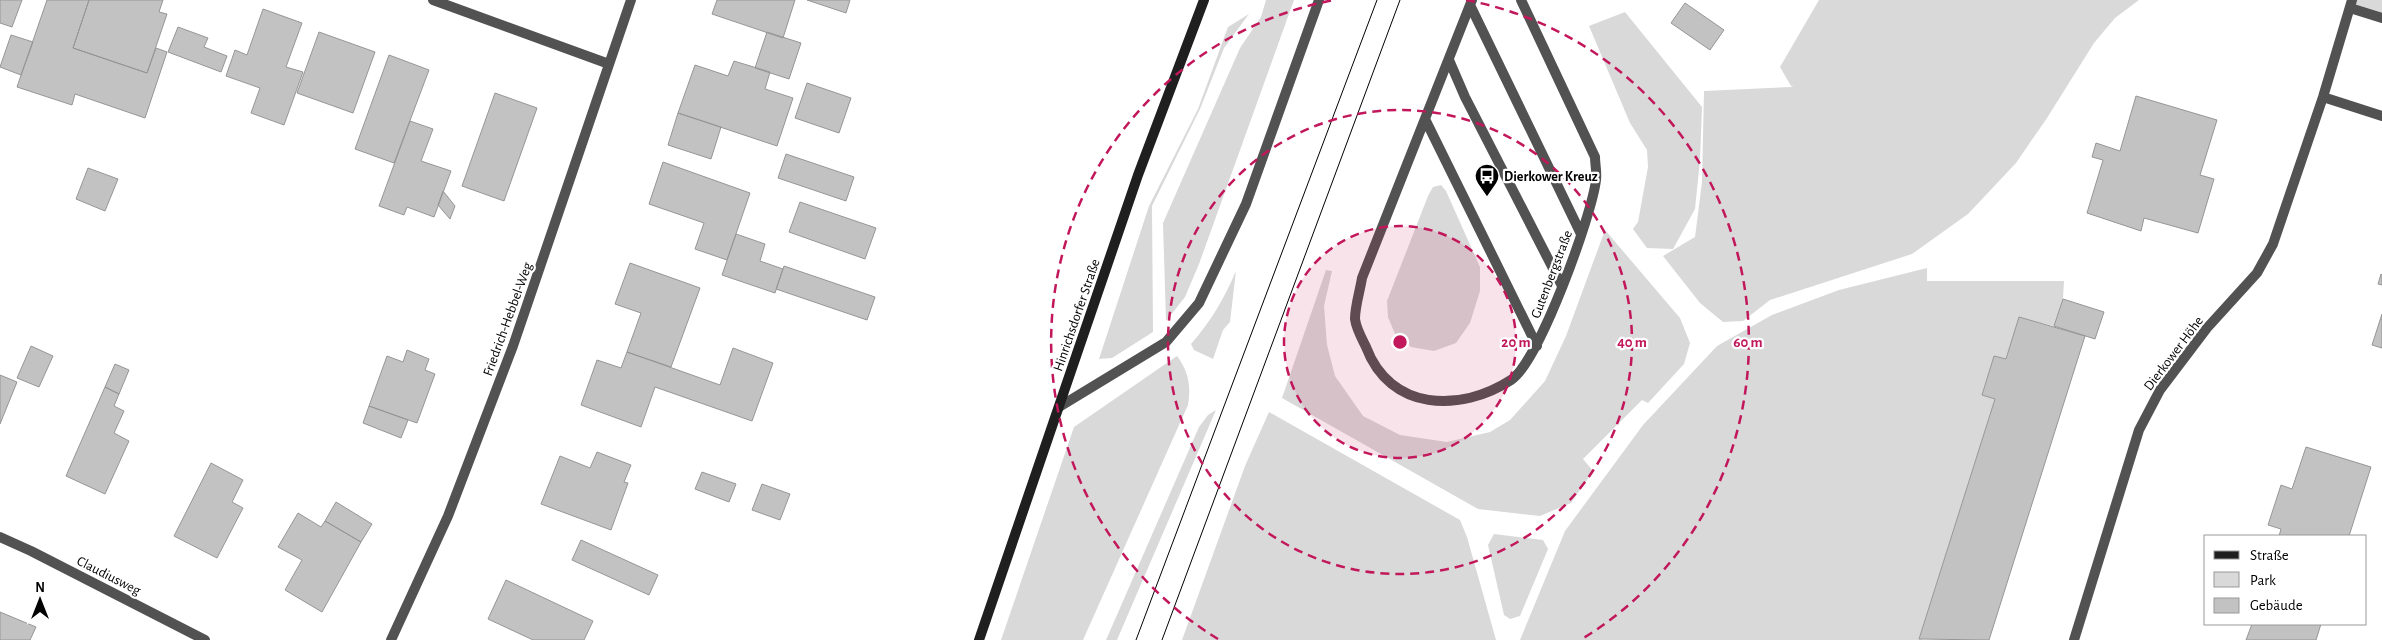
<svg xmlns="http://www.w3.org/2000/svg" width="2382" height="640" font-family="'Alegreya Sans',sans-serif">
	<style>
		.green { fill: #d9d9d9 }
		.building { fill: #c2c2c2; stroke: #969696 }
		.lines { fill: none; stroke-linecap: round; stroke-linejoin: round }
		.lane { stroke: #525252; stroke-width: 10 }
		.street { stroke: #525252; stroke-width: 10 }
		.secondary { stroke: #1f1f1f; stroke-width: 10 }
		.tram { stroke: #000; stroke-width: 1 }
		.ring { fill: none; stroke: #c2185b; stroke-width: 2.5; stroke-dasharray: 9 6 }
		.labels { text-anchor: middle; stroke-width: 4.5; stroke-linejoin: round; paint-order: stroke }
		.poi-label { font-size: 14px; font-weight: bold; fill: #000; stroke: #fff; text-anchor: start }
		.street-label { font-size: 14px; fill: #000; stroke: #fff }
		.centre { fill: #c2185b; stroke: #fff; stroke-width: 2.5 }
		.ring-label { font-size: 15px; text-anchor: middle; font-weight: bold; fill: #c2185b; stroke: #fff; stroke-width: 4.5; stroke-linejoin: round; paint-order: stroke }
	</style>
	<rect width="100%" height="100%" fill="#fff"/>
	<path class="green" d="M 1266,0 L 1294,0 L 1199,264 L 1185,297 L 1166,321 L 1163,223 L 1240,48 L 1261,17 Z
		M 1819,0 L 2139,0 L 2115,18 L 2094,43 L 2047,118 L 2016,163 L 1968,214 L 1912,254 L 1770,300 L 1743,321 L 1723,322 L 1700,303 L 1663,256 L 1695,237 L 1702,182 L 1704,91 L 1791,87 L 1793,85 L 1791,86 L 1780,67 Z
		M 2352,0 L 2382,0 L 2382,18 L 2350,8 Z
		M 1625,12 L 1702,107 L 1700,160 L 1695,209 L 1673,249 L 1647,248 L 1633,229 L 1638,222 L 1648,167 L 1647,150 L 1630,123 L 1589,26 Z
		M 1249,14 L 1224,48 L 1200,109 L 1152,206 L 1153,332 L 1112,358 L 1099,359 L 1149,206 L 1198,109 L 1228,27 Z
		M 1441,185 L 1446,191 L 1480,267 L 1480,291 L 1470,323 L 1456,343 L 1434,351 L 1411,347 L 1395,334 L 1388,317 L 1387,301 L 1428,196 L 1433,187 Z
		M 1605,230 L 1680,318 L 1690,343 L 1684,364 L 1648,403 L 1642,400 L 1583,459 L 1593,471 L 1571,503 L 1540,516 L 1478,509 L 1282,398 L 1326,270 L 1332,271 L 1324,306 L 1327,345 L 1335,376 L 1363,416 L 1400,435 L 1447,442 L 1490,432 L 1510,420 L 1545,381 L 1566,336 Z
		M 1927,268 L 1927,281 L 2064,281 L 2063,299 L 2054,326 L 2019,318 L 2006,359 L 1994,356 L 1982,395 L 1995,399 L 1919,638 L 1923,640 L 1520,640 L 1565,531 L 1643,425 L 1717,346 L 1772,315 L 1839,290 Z
		M 1236,271 L 1230,322 L 1223,330 L 1213,359 L 1194,350 L 1191,344 C 1211,321 1224,299 1236,271 Z
		M 1177,356 C 1189,372 1191,386 1188,405 L 1083,640 L 1001,640 L 1074,427 Z
		M 1216,410 L 1117,640 L 1106,640 L 1199,427 L 1208,415 Z
		M 1269,412 L 1460,520 L 1467,537 L 1496,640 L 1182,640 L 1245,466 Z
		M 1494,534 L 1543,540 L 1548,549 L 1520,616 L 1510,619 L 1504,615 L 1488,545 Z"/>
	<path class="building" d="M 0,0 L 22,0 L 12,27 L 0,23 Z
		M 47,0 L 89,0 L 73,48 L 147,73 L 156,48 L 167,52 L 145,118 L 75,94 L 72,105 L 17,87 Z
		M 89,0 L 163,0 L 159,12 L 167,14 L 147,73 L 73,48 Z
		M 717,0 L 795,0 L 783,38 L 712,14 Z
		M 807,0 L 850,0 L 846,13 Z
		M 1685,3 L 1724,30 L 1710,50 L 1671,23 Z
		M 263,9 L 302,23 L 286,67 L 303,72 L 284,125 L 251,113 L 260,88 L 226,76 L 235,50 L 247,55 Z
		M 178,27 L 208,38 L 204,47 L 227,56 L 221,72 L 168,52 Z
		M 319,32 L 375,52 L 353,113 L 297,93 Z
		M 767,32 L 801,43 L 789,79 L 755,68 Z
		M 11,35 L 33,42 L 21,75 L 0,67 Z
		M 389,55 L 429,70 L 394,163 L 355,149 Z
		M 734,61 L 770,72 L 765,89 L 793,98 L 777,146 L 678,113 L 695,65 L 728,76 Z
		M 807,83 L 851,98 L 839,133 L 795,118 Z
		M 495,93 L 537,108 L 504,201 L 462,186 Z
		M 2136,96 L 2217,120 L 2200,175 L 2214,179 L 2198,233 L 2144,218 L 2141,231 L 2087,213 L 2103,160 L 2092,157 L 2096,143 L 2120,151 Z
		M 678,113 L 721,127 L 711,159 L 668,145 Z
		M 410,121 L 433,129 L 421,161 L 451,171 L 434,217 L 407,207 L 404,215 L 379,206 Z
		M 786,154 L 854,177 L 846,201 L 778,178 Z
		M 663,162 L 750,193 L 727,260 L 695,249 L 704,223 L 649,204 Z
		M 88,168 L 118,179 L 105,211 L 76,199 Z
		M 443,191 L 455,206 L 450,219 L 438,205 Z
		M 800,202 L 876,228 L 865,259 L 789,232 Z
		M 736,234 L 765,244 L 760,261 L 783,269 L 775,293 L 722,275 Z
		M 630,263 L 700,288 L 671,367 L 627,352 L 641,313 L 615,304 Z
		M 784,266 L 875,297 L 867,320 L 776,289 Z
		M 2381,274 L 2382,275 L 2382,285 L 2378,284 Z
		M 2063,299 L 2104,312 L 2095,339 L 2054,326 Z
		M 2382,314 L 2382,348 L 2372,345 Z
		M 2019,317 L 2085,336 L 1989,640 L 1919,639 L 1995,399 L 1982,395 L 1994,356 L 2006,359 Z
		M 31,346 L 53,356 L 39,387 L 17,378 Z
		M 733,348 L 773,363 L 752,421 L 655,387 L 641,427 L 581,405 L 597,360 L 621,368 L 627,352 L 720,385 Z
		M 407,350 L 429,359 L 425,370 L 435,374 L 417,423 L 369,406 L 387,356 L 403,362 Z
		M 115,364 L 129,370 L 119,394 L 105,387 Z
		M 0,375 L 17,382 L 0,424 Z
		M 105,387 L 119,394 L 114,406 L 124,411 L 114,433 L 129,441 L 105,494 L 66,476 Z
		M 369,406 L 408,420 L 401,438 L 363,423 Z
		M 2306,447 L 2371,467 L 2349,536 L 2279,536 L 2281,529 L 2268,525 L 2281,485 L 2292,489 Z
		M 597,452 L 631,465 L 624,482 L 628,483 L 611,530 L 541,504 L 560,456 L 590,468 Z
		M 211,463 L 243,480 L 232,502 L 243,508 L 217,558 L 174,536 Z
		M 702,472 L 736,484 L 729,502 L 695,489 Z
		M 762,484 L 790,494 L 780,520 L 752,510 Z
		M 336,502 L 372,524 L 361,542 L 325,521 Z
		M 298,513 L 321,527 L 325,521 L 361,542 L 322,612 L 285,590 L 302,560 L 278,547 Z
		M 581,540 L 658,575 L 649,595 L 572,560 Z
		M 506,580 L 593,621 L 584,640 L 533,640 L 488,619 Z
		M 0,612 L 36,627 L 30,640 L 0,640 Z
		M 2252,624 L 2321,624 L 2316,640 L 2246,640 Z"/>
	<g class="lines">
		<path class="lane" d="M 1472,0 L 1362,278 C 1360,291 1355,306 1355,319 C 1356,328 1362,339 1366,347 C 1390,411 1460,413 1511,380 C 1539,362 1592,215 1596,180 C 1597,172 1595,164 1595,157 L 1521,0
			M 1470,5 L 1581,234
			M 1449,60 L 1465,97 L 1562,286
			M 1425,119 L 1537,346
			M 1059,407 L 1166,342 L 1199,303 L 1246,204 L 1319,0"/>
		<path class="street" d="M 433,0 L 609,64
			M 2350,8 L 2382,18
			M 2323,97 L 2382,116
			M 0,537 L 31,551 L 205,640
			M 391,640 L 448,516 L 513,346 L 631,0
			M 2074,640 L 2139,430 L 2160,390 L 2207,328 L 2257,273 L 2273,244 L 2323,97 L 2352,0"/>
		<path class="secondary" d="M 979,640 L 1138,175 L 1204,0"/>
		<path class="tram" d="M 1136,640 L 1377,0
			M 1162,640 L 1400,0"/>
	</g>
	<circle cx="1400" cy="342" r="116" fill="#c2185b" fill-opacity=".12"/>
	<g class="ring">
		<circle cx="1400" cy="342" r="116"/>
		<circle cx="1400" cy="342" r="232"/>
		<path d="M1218 639A348 348 0 0 1 1334 0M1466 0A348 348 0 0 1 1582 639"/>
	</g>
	<defs>
		<symbol id="bus-pin" viewBox="-11 -11 22 30"><path d="M0 17L-7.5 6A9.5 9.5 0 1 1 7.5 6Z" fill="#000" stroke="#fff"/><path d="M-5-6H5V4H4V6H2V4H-2V6H-4V4H-5ZM-3.5-4V0h7V-4ZM-3.5 1.2v1.5H-2V1.2ZM2 1.2v1.5H3.5V1.2Z" fill="#fff"/></symbol>
	</defs>
	<g fill-rule="evenodd">
		<use href="#bus-pin" x="1473" y="162" width="28" height="38"/>
	</g>
	<g class="labels">
		<g class="poi-label">
			<text x="1504" y="181">Dierkower Kreuz</text>
		</g>
		<g class="street-label">
			<text transform="translate(1551 274) rotate(-69)" y="5">Gutenbergstraße</text>
			<text transform="translate(1076 315) rotate(-71)" y="5">Hinrichsdorfer Straße</text>
			<text transform="translate(507 319) rotate(-70)" y="5">Friedrich-Hebbel-Weg</text>
			<text transform="translate(2173 353) rotate(-53)" y="5">Dierkower Höhe</text>
			<text transform="translate(109 575) rotate(27)" y="5">Claudiusweg</text>
		</g>
	</g>
	<circle cx="1400" cy="342" r="8" class="centre"/>
	<g class="ring-label">
		<text x="1516" y="347">20 m</text>
		<text x="1632" y="347">40 m</text>
		<text x="1748" y="347">60 m</text>
	</g>
	<rect x="2204" y="535" width="162" height="90" fill="#ffffff" stroke="#999999"/>
	<rect x="2214" y="551" width="25" height="8" fill="#1f1f1f" stroke="#999999"/>
	<text x="2250" y="560" font-size="15" fill="#000000">Straße</text>
	<rect x="2214" y="572" width="25" height="15" fill="#d9d9d9" stroke="#999999"/>
	<text x="2250" y="585" font-size="15" fill="#000000">Park</text>
	<rect x="2214" y="598" width="25" height="15" fill="#c2c2c2" stroke="#999999"/>
	<text x="2250" y="610" font-size="15" fill="#000000">Gebäude</text>
	<g transform="translate(40 600)" stroke="#ffffff" stroke-width="4" paint-order="stroke">
	<path d="M0-4L9 19L0 12L-9 19Z" fill="#000000"/>
	<text y="-8" font-size="14" font-weight="bold" text-anchor="middle" fill="#000000">N</text>
	</g>
</svg>
